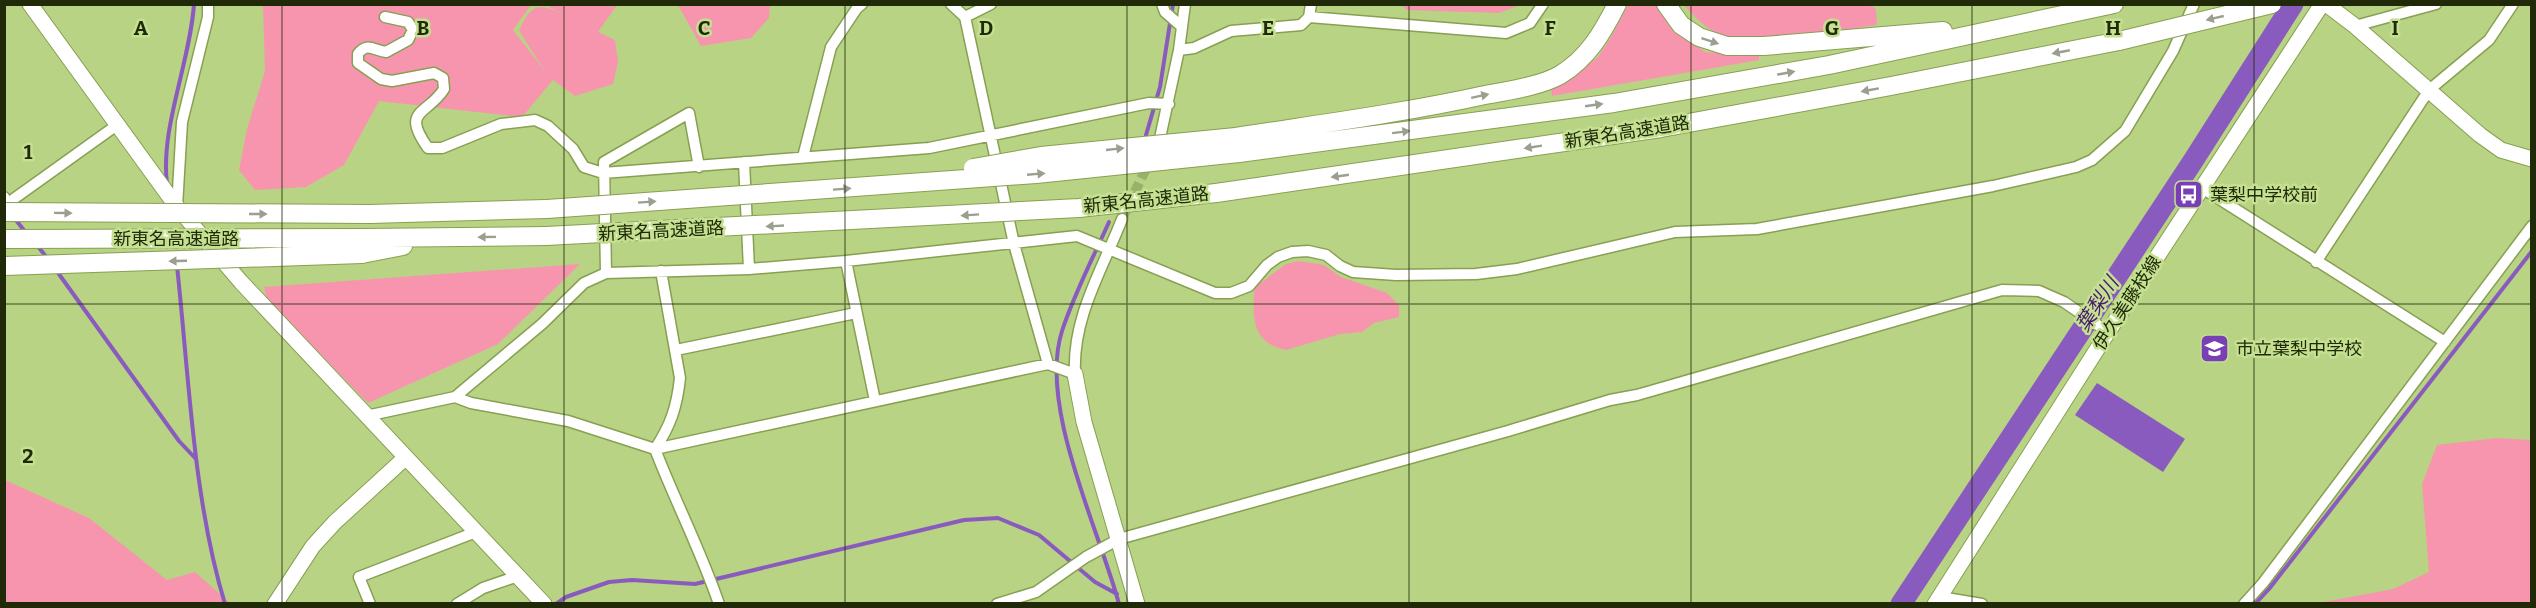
<svg xmlns="http://www.w3.org/2000/svg" width="2536" height="608" font-family="Bitter,'Noto Sans JP',serif">
	<style>
		.green { fill: #f895ae }
		.water { fill: #8a5bbe }
		.lines { fill: none; stroke-linecap: round; stroke-linejoin: round }
		.stream { stroke: #8a5bbe; stroke-width: 4 }
		.river { stroke: #8a5bbe; stroke-width: 21 }
		.street-tunnel { stroke: #9ab16b; stroke-width: 10; stroke-dasharray: 10 5; stroke-linecap: butt }
		.street-casing { stroke: #87a052; stroke-width: 13 }
		.secondary-casing { stroke: #87a052; stroke-width: 17 }
		.highway-casing { stroke: #87a052; stroke-width: 20 }
		.street { stroke: #fff; stroke-width: 10 }
		.secondary { stroke: #fff; stroke-width: 15 }
		.highway { stroke: #fff; stroke-width: 18 }
		.highway-bridge-casing { stroke: #87a052; stroke-width: 20; stroke-linecap: butt }
		.highway-bridge { stroke: #fff; stroke-width: 18 }
		.oneway { fill: #9b9f90 }
		.grid { fill: none; stroke: #202a09; stroke-width: 1.5; stroke-opacity: 0.55 }
		.labels { text-anchor: middle; stroke-width: 5; stroke-linejoin: round; paint-order: stroke }
		.street-label { font-size: 18px; fill: #202a09; stroke: #c4e090 }
		.poi-label { font-size: 18px; fill: #202a09; stroke: #c4e090; text-anchor: start }
		.water-label { font-size: 20px; font-style: italic; fill: #4a1973; stroke: #c4e090 }
		.grid-label { font-size: 20px; text-anchor: middle; font-weight: bold; fill: #202a09; stroke: #c4e090; stroke-width: 5; stroke-linejoin: round; paint-order: stroke }
	</style>
	<rect width="100%" height="100%" fill="#b8d383"/>
	<path class="green" d="M 263,5 L 531,5 L 513,30 L 545,71 L 519,31 C 532,0 542,3 569,18 L 546,5 L 617,5 L 598,32 L 615,40 L 618,62 L 613,84 L 575,96 L 553,80 L 522,117 L 379,101 L 344,165 L 306,187 L 255,190 L 239,170 L 247,129 L 265,71 Z
		M 678,5 L 770,5 L 769,18 L 751,38 L 701,46 Z
		M 1402,5 L 1520,5 L 1499,13 L 1407,10 Z
		M 1628,5 L 1656,5 L 1670,27 L 1705,52 L 1759,56 L 1759,60 L 1552,96 L 1551,89 L 1597,58 L 1610,39 Z
		M 1684,5 L 1870,5 L 1876,9 L 1877,25 C 1845,29 1740,46 1715,32 C 1703,26 1693,15 1684,5 Z
		M 1299,261 L 1324,265 L 1341,277 L 1387,293 L 1399,305 L 1399,317 L 1374,323 L 1362,332 L 1340,334 L 1286,350 C 1251,343 1252,315 1255,287 L 1286,264 Z
		M 580,264 L 498,344 L 368,403 L 267,300 L 264,287 Z
		M 2497,438 L 2531,440 L 2531,603 L 2319,603 L 2393,589 L 2429,572 L 2422,484 L 2437,445 Z
		M 5,480 L 89,518 L 167,580 L 195,572 L 230,603 L 5,603 Z"/>
	<path class="water" d="M 2097,383 L 2185,439 L 2163,472 L 2075,415 Z"/>
	<g class="lines">
		<path class="stream" d="M 1146,135 L 1160,87 L 1173,4
			M 167,184 C 160,128 190,63 194,4
			M 15,219 L 27,234
			M 1109,222 C 1093,258 1074,294 1062,331 C 1038,406 1099,529 1119,604
			M 36,244 L 48,259
			M 177,266 C 189,376 193,499 225,604
			M 56,270 L 179,441 L 196,459
			M 1902,601 L 1916,604
			M 556,604 L 566,597 L 609,582 L 632,580 L 695,584 L 964,520 L 998,518 L 1039,535 L 1095,582 L 1117,594
			M 2255,604 L 2269,589 L 2532,251"/>
		<path class="river" d="M 1901,604 L 2193,161 L 2293,4"/>
		<path class="street-tunnel" d="M 1122,219 L 1150,160"/>
		<defs>
			<path id="street" d="M 951,4 L 965,17 L 1014,244 L 1048,364
				M 1162,4 L 1165,12 L 1181,26
				M 385,17 L 408,22 L 413,30 L 408,40 L 386,52 C 373,50 367,42 358,54 L 358,63 L 381,79 L 392,81 L 434,73 L 443,78 L 444,89 C 428,115 400,109 428,148 L 442,148 L 501,124 L 535,120 L 548,126 L 573,149 L 584,167 L 603,173 L 929,148 L 1149,103 L 1169,104
				M 965,17 L 991,4
				M 1309,17 L 1506,33 L 1530,23 L 1543,4
				M 2355,26 L 2436,4
				M 1179,50 L 1194,48 L 1231,31 L 1301,25 L 1309,17 L 1311,4
				M 1160,138 L 1179,50 L 1185,4
				M 803,157 L 831,47 L 857,8 L 862,4
				M 744,162 L 749,269
				M 2202,188 L 2445,342
				M 4,197 L 8,203 L 117,125
				M 177,207 L 182,122 L 208,17 L 208,4
				M 846,261 L 875,401
				M 2316,262 L 2429,90 L 2489,40 L 2513,4
				M 606,273 L 749,269 L 846,261 L 1077,236 L 1215,293 L 1231,293 L 1249,286 L 1267,265 L 1278,257 L 1292,252 L 1308,251 L 1326,255 L 1340,266 L 1353,272 L 1396,275 L 1476,274 L 1517,269 L 1675,232 L 1757,229 L 1993,186 L 2076,167 L 2092,160 L 2125,131 L 2173,51 L 2194,4
				M 676,350 L 856,313
				M 455,397 L 471,403 L 568,421 L 655,449 L 1048,364 L 1075,374 C 1072,318 1102,270 1122,219
				M 366,416 L 455,397 L 542,324 L 584,283 L 606,273 L 604,162 L 689,113 L 699,167
				M 655,449 C 671,425 677,406 680,378 L 661,271
				M 655,449 C 675,501 701,551 719,604
				M 1940,597 L 1982,604
				M 370,604 L 359,577 L 476,532
				M 457,604 L 483,588 L 518,576
				M 997,604 L 1036,592 L 1086,557 L 1119,539 L 1508,431 L 1610,400 L 1637,395 L 2002,290 L 2039,291 L 2064,302 L 2108,332
				M 2244,604 L 2263,583 L 2532,226"/>
			<path id="secondary" d="M 30,4 L 177,207 L 241,282 L 544,604
				M 2326,4 L 2355,26 L 2480,135 L 2501,150 L 2532,159
				M 1075,374 L 1084,422 L 1137,604
				M 275,604 L 313,546 L 335,522 L 405,458
				M 1935,604 L 2108,332 L 2322,4"/>
			<path id="highway" d="M 1666,4 L 1681,25 L 1699,37 L 1727,46 L 1764,46 L 1943,31
				M 1236,137 C 1319,124 1403,113 1485,95 C 1507,91 1541,86 1560,75 C 1588,58 1603,32 1617,4
				M 1239,153 L 1614,103 L 1829,65 L 2114,4
				M 1216,193 L 1661,128 L 1891,86 L 2119,41
				M 370,214 L 547,209
				M 363,238 L 546,236
				M 362,254 L 403,246"/>
		</defs>
		<use href="#street" class="street-casing"/>
		<use href="#secondary" class="secondary-casing"/>
		<use href="#highway" class="highway-casing"/>
		<use href="#street" class="street"/>
		<use href="#secondary" class="secondary"/>
		<use href="#highway" class="highway"/>
		<defs>
			<path id="highway-bridge" d="M 2119,41 L 2272,4
				M 973,168 L 1041,156 L 1236,137
				M 547,209 L 1036,174 L 1239,153
				M 4,212 L 370,214
				M 546,236 L 1079,208 L 1216,193
				M 4,239 L 363,238
				M 4,266 L 362,254"/>
		</defs>
		<use href="#highway-bridge" class="highway-bridge-casing"/>
		<use href="#highway-bridge" class="highway-bridge"/>
	</g>
	<defs><path id="oneway-solid" d="M-6-.8H1V-3.2L6.5 0L1 3.2V.8H-6Z" transform="scale(1.5)"/></defs>
	<g class="oneway">
		<use href="#oneway-solid" transform="translate(2215 18) rotate(167)"/>
		<use href="#oneway-solid" transform="translate(1710 41) rotate(18)"/>
		<use href="#oneway-solid" transform="translate(2061 52) rotate(169)"/>
		<use href="#oneway-solid" transform="translate(1786 73) rotate(-10)"/>
		<use href="#oneway-solid" transform="translate(1870 90) rotate(170)"/>
		<use href="#oneway-solid" transform="translate(1480 96) rotate(-12)"/>
		<use href="#oneway-solid" transform="translate(1594 105) rotate(-8)"/>
		<use href="#oneway-solid" transform="translate(1401 132) rotate(-7)"/>
		<use href="#oneway-solid" transform="translate(1533 147) rotate(171)"/>
		<use href="#oneway-solid" transform="translate(1115 149) rotate(-6)"/>
		<use href="#oneway-solid" transform="translate(1036 174) rotate(-5)"/>
		<use href="#oneway-solid" transform="translate(1340 176) rotate(172)"/>
		<use href="#oneway-solid" transform="translate(842 189) rotate(-4)"/>
		<use href="#oneway-solid" transform="translate(647 202) rotate(-4)"/>
		<use href="#oneway-solid" transform="translate(63 213) rotate(1)"/>
		<use href="#oneway-solid" transform="translate(258 214)"/>
		<use href="#oneway-solid" transform="translate(970 215) rotate(176)"/>
		<use href="#oneway-solid" transform="translate(775 226) rotate(177)"/>
		<use href="#oneway-solid" transform="translate(487 237) rotate(179)"/>
		<use href="#oneway-solid" transform="translate(178 261) rotate(178)"/>
	</g>
	<path class="grid" d="M 282,4 L 282,604M 564,4 L 564,604M 845,4 L 845,604M 1127,4 L 1127,604M 1409,4 L 1409,604M 1691,4 L 1691,604M 1972,4 L 1972,604M 2254,4 L 2254,604M 4,304 L 2532,304"/>
	<defs>
		<symbol id="bus-square" viewBox="-11 -11 22 22"><rect x="-9" y="-9" width="18" height="18" rx="4" fill="#7b3fb5" stroke="#c4e090"/><path d="M-5-6H5V4H4V6H2V4H-2V6H-4V4H-5ZM-3.5-4V0h7V-4ZM-3.5 1.2v1.5H-2V1.2ZM2 1.2v1.5H3.5V1.2Z" fill="#fff"/></symbol>
		<symbol id="school-square" viewBox="-11 -11 22 22"><rect x="-9" y="-9" width="18" height="18" rx="4" fill="#7b3fb5" stroke="#c4e090"/><path d="M0-5L7-2L0 1L-7-2ZM-4 1L0 2.5L4 1V4Q0 6-4 4Z" fill="#fff"/></symbol>
	</defs>
	<g fill-rule="evenodd">
		<use href="#bus-square" x="2172" y="178" width="33" height="33"/>
		<use href="#school-square" x="2198" y="332" width="33" height="33"/>
	</g>
	<g class="labels">
		<g class="street-label">
			<text transform="translate(1627 132) rotate(-9)" y="6">新東名高速道路</text>
			<text transform="translate(1146 200) rotate(-6)" y="6">新東名高速道路</text>
			<text transform="translate(661 231) rotate(-3)" y="6">新東名高速道路</text>
			<text x="176" y="245">新東名高速道路</text>
			<text transform="translate(2127 303) rotate(-57)" y="6">伊久美藤枝線</text>
		</g>
		<g class="poi-label">
			<text x="2210" y="201">葉梨中学校前</text>
			<text x="2236" y="355">市立葉梨中学校</text>
		</g>
		<g class="water-label">
			<text transform="translate(2097 304) rotate(-57)" y="7">葉梨川</text>
		</g>
	</g>
	<g class="grid-label">
		<text x="141" y="35">A</text>
		<text x="423" y="35">B</text>
		<text x="704" y="35">C</text>
		<text x="986" y="35">D</text>
		<text x="1268" y="35">E</text>
		<text x="1550" y="35">F</text>
		<text x="1832" y="35">G</text>
		<text x="2113" y="35">H</text>
		<text x="2395" y="35">I</text>
		<text x="28" y="159">1</text>
		<text x="28" y="463">2</text>
	</g>
	<rect width="2536" height="608" fill="none" stroke="#202a09" stroke-width="12"/>
</svg>
